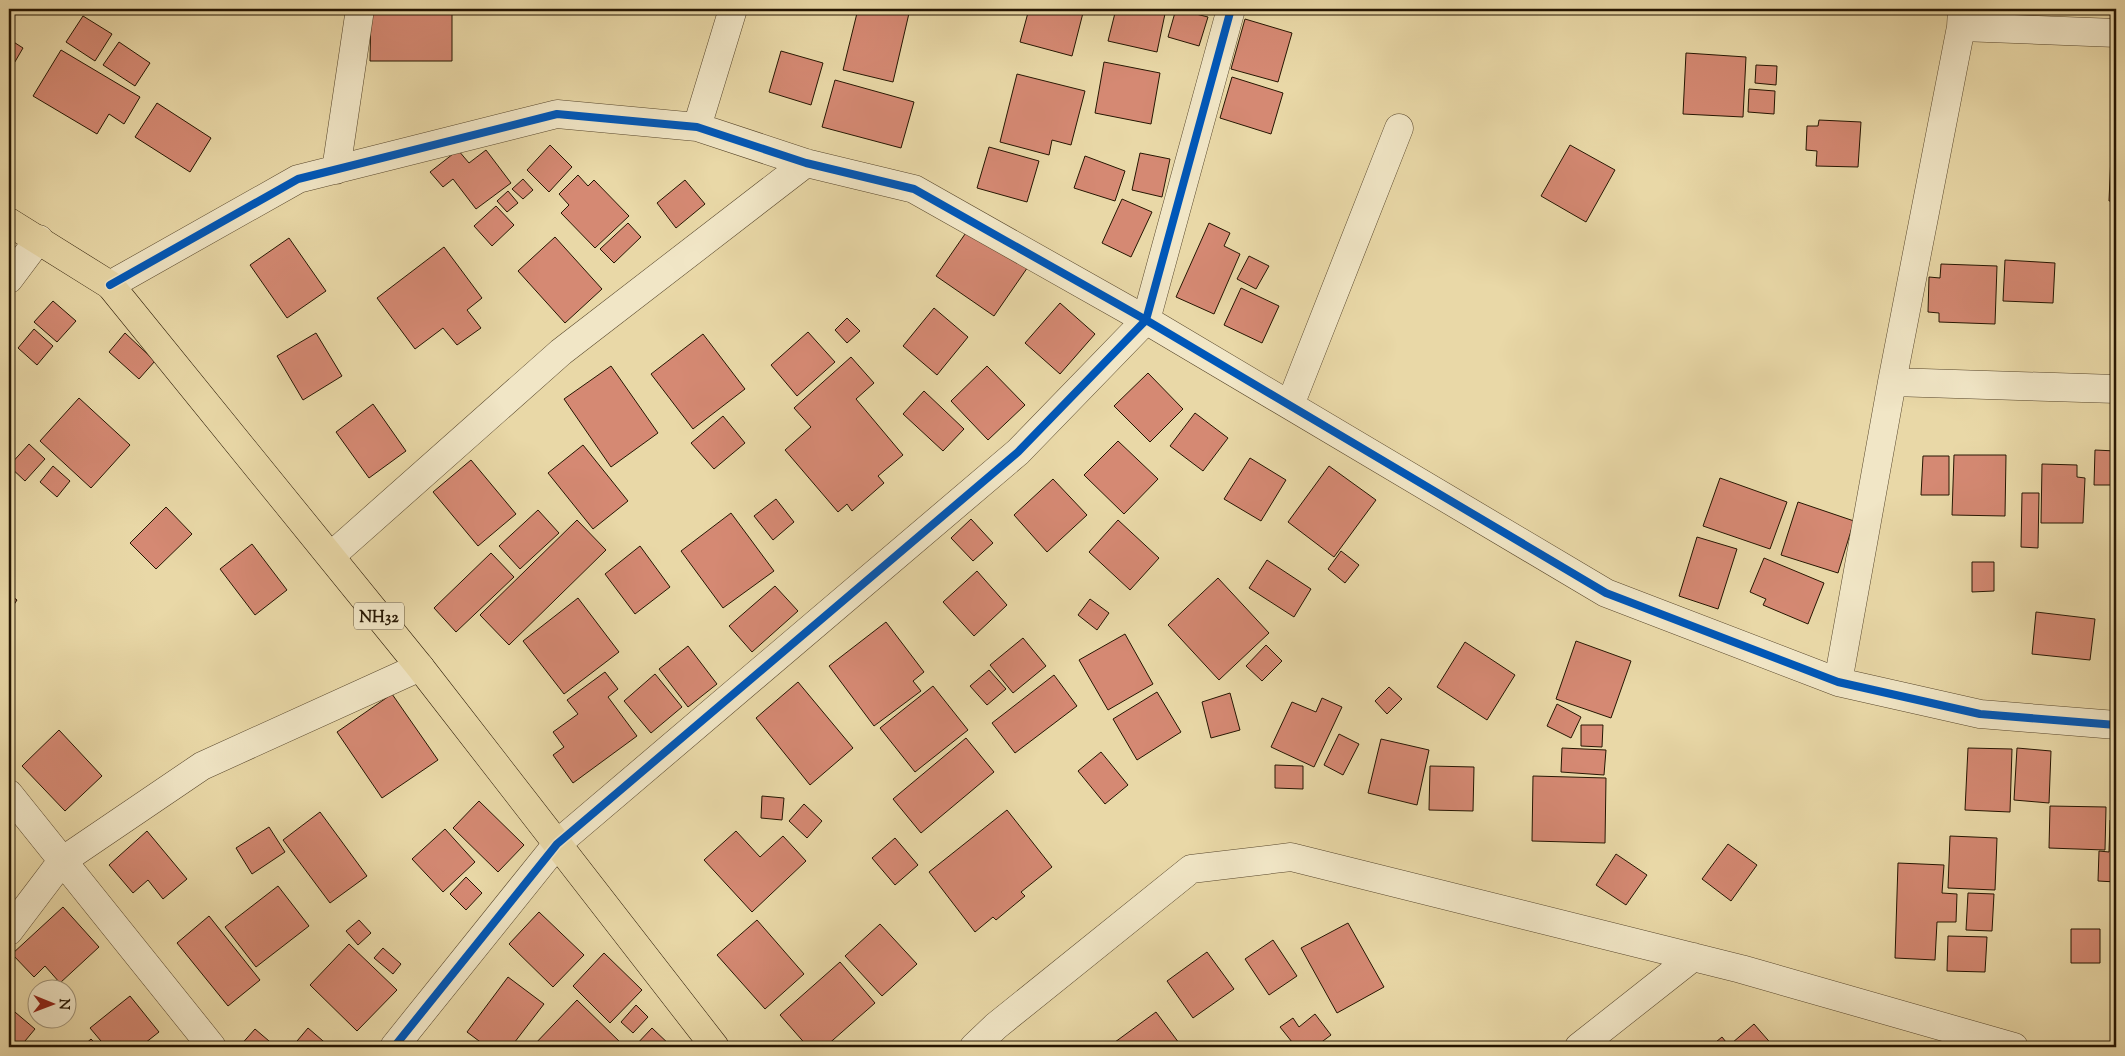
<svg xmlns="http://www.w3.org/2000/svg" width="2125" height="1056" font-family="'Sorts Mill Goudy',serif">
	<style>
		.building { fill: #d58973; stroke: #261602 }
		.lines { fill: none; stroke-linecap: round; stroke-linejoin: round }
		.street-casing { stroke: #57462b; stroke-width: 29 }
		.highway-casing { stroke: #261602; stroke-width: 29 }
		.street { stroke: #f1e6c6; stroke-width: 28 }
		.highway { stroke: #e9d8a7; stroke-width: 28 }
		.cycleway-casing { stroke: #f1e6c6; stroke-width: 11 }
		.cycleway { stroke: #0057b8; stroke-width: 8 }
		.labels { text-anchor: middle; stroke-width: 4; stroke-linejoin: round; paint-order: stroke }
		.shield { fill: #f1e6c6; stroke: #63543d; stroke-width: 1 }
		.shield-label { font-size: 16px; font-weight: bold; fill: #261602 }
	</style>
	<rect width="100%" height="100%" fill="#e9d8a7"/>
	<filter id="stains"><feTurbulence type="fractalNoise" baseFrequency=".004" numOctaves="4"/><feColorMatrix values="0 0 0 0 .2 0 0 0 0 .09 0 0 0 0 .02 0 0 0 .5 -.17"/></filter>
	<radialGradient id="worn" r=".72"><stop offset=".6" stop-color="#630" stop-opacity="0"/><stop offset="1" stop-color="#630" stop-opacity=".3"/></radialGradient>
	<path class="building" d="M 371,9 L 452,9 L 452,61 L 370,61 Z
		M 858,9 L 910,9 L 893,82 L 843,70 Z
		M 1029,9 L 1084,9 L 1072,56 L 1020,42 Z
		M 1116,9 L 1166,9 L 1157,52 L 1108,41 Z
		M 1176,9 L 1208,17 L 1199,46 L 1168,37 Z
		M 83,16 L 112,34 L 95,61 L 66,42 Z
		M 1245,19 L 1292,33 L 1278,82 L 1231,69 Z
		M 9,39 L 23,48 L 9,72 Z
		M 119,42 L 150,63 L 135,86 L 103,65 Z
		M 61,50 L 140,97 L 124,124 L 109,114 L 97,134 L 33,96 Z
		M 781,51 L 823,63 L 811,105 L 769,92 Z
		M 1686,53 L 1746,57 L 1743,117 L 1683,114 Z
		M 1104,62 L 1160,73 L 1151,124 L 1095,113 Z
		M 1756,65 L 1777,66 L 1776,85 L 1755,83 Z
		M 1017,74 L 1085,91 L 1071,145 L 1052,140 L 1049,155 L 1000,142 Z
		M 1232,77 L 1283,93 L 1271,134 L 1220,118 Z
		M 835,80 L 914,102 L 901,148 L 822,127 Z
		M 1749,89 L 1775,91 L 1774,114 L 1748,112 Z
		M 157,103 L 211,138 L 190,172 L 135,137 Z
		M 1819,120 L 1861,122 L 1858,167 L 1816,166 L 1817,151 L 1806,150 L 1807,126 L 1818,126 Z
		M 2112,131 L 2116,131 L 2116,152 L 2111,152 Z
		M 550,145 L 572,167 L 549,192 L 527,170 Z
		M 1570,145 L 1615,170 L 1586,222 L 1541,196 Z
		M 989,147 L 1039,161 L 1027,202 L 977,188 Z
		M 458,150 L 469,163 L 486,150 L 511,183 L 476,209 L 453,179 L 443,187 L 430,172 Z
		M 1140,153 L 1170,159 L 1162,197 L 1132,190 Z
		M 2111,155 L 2116,155 L 2116,201 L 2109,201 Z
		M 1085,156 L 1125,171 L 1115,201 L 1074,188 Z
		M 578,175 L 588,186 L 594,180 L 629,216 L 595,248 L 561,213 L 569,205 L 559,194 Z
		M 523,179 L 533,190 L 523,199 L 512,189 Z
		M 685,180 L 705,204 L 676,228 L 657,203 Z
		M 508,191 L 518,203 L 507,212 L 497,201 Z
		M 1122,199 L 1152,212 L 1131,257 L 1102,243 Z
		M 496,206 L 514,225 L 492,246 L 474,226 Z
		M 628,223 L 641,237 L 614,263 L 600,249 Z
		M 1209,223 L 1230,233 L 1224,246 L 1240,254 L 1214,314 L 1176,297 Z
		M 972,224 L 1030,264 L 994,316 L 936,276 Z
		M 555,237 L 602,289 L 565,323 L 518,271 Z
		M 289,238 L 326,291 L 287,318 L 250,265 Z
		M 444,247 L 482,298 L 467,310 L 481,328 L 457,345 L 443,328 L 415,349 L 377,298 Z
		M 1249,256 L 1269,266 L 1256,289 L 1237,279 Z
		M 2005,260 L 2055,263 L 2053,303 L 2003,301 Z
		M 1941,264 L 1997,266 L 1995,324 L 1939,322 L 1939,313 L 1928,312 L 1929,277 L 1940,278 Z
		M 1241,288 L 1279,306 L 1262,343 L 1224,325 Z
		M 53,301 L 76,321 L 57,342 L 34,322 Z
		M 1060,303 L 1095,334 L 1060,374 L 1025,343 Z
		M 934,308 L 968,337 L 937,375 L 903,346 Z
		M 847,318 L 860,331 L 847,343 L 835,330 Z
		M 34,329 L 53,346 L 37,365 L 18,348 Z
		M 808,332 L 835,362 L 797,396 L 771,365 Z
		M 125,333 L 155,361 L 139,379 L 109,352 Z
		M 316,333 L 342,376 L 303,400 L 277,356 Z
		M 703,334 L 745,389 L 693,429 L 651,374 Z
		M 851,357 L 874,383 L 856,399 L 903,455 L 878,476 L 884,483 L 852,511 L 847,504 L 838,512 L 785,450 L 811,427 L 794,408 Z
		M 611,366 L 658,433 L 611,467 L 564,399 Z
		M 987,366 L 1025,405 L 988,440 L 951,401 Z
		M 1148,373 L 1183,409 L 1150,442 L 1114,406 Z
		M 924,391 L 964,429 L 943,451 L 903,414 Z
		M 79,398 L 130,445 L 91,488 L 40,441 Z
		M 373,404 L 406,451 L 369,478 L 336,432 Z
		M 1195,413 L 1228,438 L 1203,471 L 1170,446 Z
		M 723,416 L 745,443 L 714,469 L 691,443 Z
		M 1118,441 L 1158,479 L 1124,514 L 1084,475 Z
		M 29,444 L 45,459 L 25,481 L 9,466 Z
		M 583,445 L 628,501 L 593,529 L 548,473 Z
		M 2095,450 L 2116,451 L 2116,485 L 2094,485 Z
		M 1954,455 L 2006,455 L 2005,516 L 1952,515 Z
		M 1923,456 L 1949,456 L 1949,495 L 1921,495 Z
		M 1250,458 L 1286,480 L 1261,521 L 1224,499 Z
		M 471,460 L 516,514 L 478,546 L 433,492 Z
		M 2042,464 L 2077,465 L 2077,477 L 2085,478 L 2083,523 L 2041,523 Z
		M 53,466 L 70,481 L 57,497 L 40,482 Z
		M 1329,466 L 1376,500 L 1334,557 L 1288,522 Z
		M 1720,478 L 1787,502 L 1770,549 L 1703,526 Z
		M 1053,479 L 1087,515 L 1047,552 L 1014,515 Z
		M 2022,493 L 2039,493 L 2038,548 L 2021,547 Z
		M 776,499 L 794,522 L 773,540 L 754,516 Z
		M 1798,502 L 1854,521 L 1838,573 L 1781,555 Z
		M 166,507 L 192,534 L 156,569 L 130,543 Z
		M 538,510 L 559,533 L 520,569 L 499,546 Z
		M 731,513 L 774,571 L 723,608 L 681,551 Z
		M 971,519 L 993,543 L 973,561 L 951,538 Z
		M 577,520 L 606,550 L 509,645 L 480,615 Z
		M 1118,520 L 1159,558 L 1130,590 L 1089,552 Z
		M 1697,537 L 1737,549 L 1718,609 L 1679,596 Z
		M 252,544 L 287,590 L 255,615 L 220,569 Z
		M 640,546 L 670,587 L 635,614 L 605,574 Z
		M 1341,551 L 1359,565 L 1345,583 L 1328,569 Z
		M 491,553 L 514,577 L 456,632 L 434,608 Z
		M 1764,558 L 1824,583 L 1808,624 L 1763,605 L 1766,599 L 1750,592 Z
		M 1267,560 L 1311,589 L 1294,617 L 1249,588 Z
		M 1972,562 L 1994,562 L 1994,591 L 1972,592 Z
		M 977,571 L 1007,605 L 974,636 L 943,602 Z
		M 1218,578 L 1269,633 L 1219,680 L 1168,625 Z
		M 775,586 L 798,611 L 752,652 L 729,626 Z
		M 9,594 L 17,600 L 9,612 Z
		M 578,598 L 619,652 L 564,694 L 523,641 Z
		M 1090,599 L 1109,613 L 1097,630 L 1078,615 Z
		M 2036,612 L 2095,619 L 2090,660 L 2032,654 Z
		M 886,622 L 924,672 L 913,681 L 921,691 L 874,726 L 829,666 Z
		M 1125,634 L 1153,684 L 1108,710 L 1079,660 Z
		M 1023,638 L 1046,666 L 1013,693 L 990,665 Z
		M 1576,641 L 1631,661 L 1611,718 L 1556,699 Z
		M 1465,642 L 1515,675 L 1487,720 L 1437,687 Z
		M 1266,645 L 1282,661 L 1262,681 L 1246,666 Z
		M 688,646 L 717,684 L 688,707 L 659,669 Z
		M 989,670 L 1006,689 L 987,705 L 970,686 Z
		M 605,672 L 618,689 L 608,697 L 637,736 L 573,783 L 553,755 L 564,747 L 553,732 L 578,714 L 567,700 Z
		M 655,674 L 682,707 L 651,733 L 624,701 Z
		M 1054,675 L 1077,706 L 1015,753 L 992,723 Z
		M 798,682 L 853,748 L 810,785 L 756,718 Z
		M 933,686 L 968,730 L 915,772 L 880,728 Z
		M 1389,687 L 1402,699 L 1387,714 L 1375,701 Z
		M 1157,692 L 1181,732 L 1137,760 L 1113,719 Z
		M 1230,693 L 1240,730 L 1211,738 L 1202,702 Z
		M 392,694 L 438,760 L 382,798 L 337,732 Z
		M 1322,698 L 1342,707 L 1314,767 L 1271,747 L 1292,702 L 1316,712 Z
		M 1557,704 L 1581,717 L 1571,738 L 1547,726 Z
		M 1581,725 L 1603,725 L 1602,747 L 1581,746 Z
		M 59,730 L 102,776 L 65,811 L 22,766 Z
		M 1339,734 L 1359,744 L 1343,775 L 1324,765 Z
		M 966,738 L 994,772 L 921,833 L 893,799 Z
		M 1381,739 L 1429,750 L 1417,805 L 1368,793 Z
		M 1562,748 L 1606,750 L 1604,775 L 1561,772 Z
		M 1968,748 L 2012,749 L 2010,812 L 1965,810 Z
		M 2017,748 L 2051,751 L 2049,803 L 2014,800 Z
		M 1101,752 L 1128,785 L 1105,804 L 1078,771 Z
		M 1275,765 L 1303,766 L 1303,789 L 1275,788 Z
		M 1430,766 L 1474,767 L 1473,811 L 1429,810 Z
		M 1533,776 L 1606,778 L 1605,843 L 1532,841 Z
		M 762,796 L 784,798 L 782,820 L 761,818 Z
		M 479,801 L 524,845 L 498,872 L 453,828 Z
		M 804,804 L 822,821 L 807,838 L 789,821 Z
		M 2050,806 L 2106,807 L 2105,850 L 2049,848 Z
		M 1007,810 L 1052,867 L 1021,892 L 1025,896 L 996,920 L 993,917 L 975,932 L 929,872 Z
		M 320,812 L 367,876 L 330,903 L 283,840 Z
		M 2110,820 L 2116,820 L 2116,882 L 2098,881 L 2099,851 L 2109,852 Z
		M 269,827 L 285,852 L 252,874 L 236,848 Z
		M 445,829 L 475,862 L 443,892 L 412,859 Z
		M 147,831 L 187,879 L 163,899 L 148,880 L 133,893 L 109,865 Z
		M 736,831 L 760,857 L 783,836 L 806,861 L 752,912 L 704,860 Z
		M 1950,836 L 1997,838 L 1995,890 L 1948,888 Z
		M 895,838 L 918,865 L 895,885 L 872,858 Z
		M 1728,844 L 1757,865 L 1731,901 L 1702,879 Z
		M 1616,854 L 1647,875 L 1626,905 L 1596,885 Z
		M 1898,863 L 1944,865 L 1942,893 L 1957,894 L 1956,922 L 1937,922 L 1935,960 L 1895,958 Z
		M 466,877 L 482,893 L 466,910 L 450,894 Z
		M 278,886 L 309,926 L 256,967 L 225,927 Z
		M 1968,893 L 1994,894 L 1992,931 L 1966,930 Z
		M 63,907 L 99,947 L 60,983 L 45,966 L 34,977 L 12,954 Z
		M 539,912 L 584,955 L 553,987 L 509,944 Z
		M 209,916 L 260,980 L 228,1006 L 177,943 Z
		M 359,920 L 371,933 L 358,945 L 346,931 Z
		M 757,920 L 804,974 L 765,1009 L 717,955 Z
		M 1348,923 L 1384,987 L 1337,1013 L 1301,948 Z
		M 880,924 L 917,964 L 882,996 L 845,956 Z
		M 2071,929 L 2100,929 L 2100,963 L 2071,963 Z
		M 1948,936 L 1987,937 L 1985,972 L 1947,971 Z
		M 1273,940 L 1297,976 L 1269,995 L 1245,959 Z
		M 349,944 L 397,990 L 357,1031 L 310,985 Z
		M 383,948 L 401,964 L 393,974 L 374,958 Z
		M 1207,952 L 1234,989 L 1193,1018 L 1167,981 Z
		M 604,953 L 642,990 L 610,1023 L 573,986 Z
		M 840,962 L 875,1003 L 825,1047 L 808,1047 L 780,1015 Z
		M 508,977 L 544,1004 L 511,1047 L 487,1047 L 467,1032 Z
		M 130,996 L 159,1032 L 140,1047 L 106,1047 L 90,1028 Z
		M 577,1000 L 623,1045 L 621,1047 L 534,1047 L 533,1046 Z
		M 636,1005 L 648,1017 L 633,1033 L 621,1022 Z
		M 9,1007 L 35,1029 L 20,1047 L 9,1047 Z
		M 1156,1012 L 1182,1047 L 1113,1047 L 1111,1045 Z
		M 1315,1014 L 1331,1035 L 1315,1047 L 1296,1047 L 1280,1027 L 1293,1018 L 1299,1027 Z
		M 1754,1024 L 1774,1047 L 1735,1047 L 1732,1043 Z
		M 308,1028 L 330,1047 L 292,1047 Z
		M 652,1028 L 672,1047 L 634,1047 Z
		M 255,1029 L 276,1047 L 239,1047 Z
		M 1722,1037 L 1730,1047 L 1710,1047 Z
		M 91,1039 L 99,1047 L 82,1047 Z"/>
	<g class="lines">
		<defs>
			<path id="street" d="M 1961,27 L 2116,33
				M 697,127 L 733,9
				M 336,170 L 360,9
				M 9,279 L 39,239
				M 110,285 L 298,179 L 557,114 L 697,127 L 806,163 L 914,189 L 1146,320 L 1606,593 L 1838,682 L 1980,714 L 2116,725
				M 1892,382 L 1961,27 L 1962,9
				M 1290,405 L 1399,128
				M 331,556 L 561,352 L 806,163
				M 1838,682 L 1892,382 L 2116,389
				M 9,794 L 212,1047
				M 9,931 L 62,861 L 202,766 L 420,667
				M 394,1047 L 557,844 L 1018,452 L 1146,320 L 1231,9
				M 974,1047 L 996,1026 L 1191,869 L 1291,857 L 1741,969 L 2014,1047
				M 1579,1047 L 1693,957"/>
			<path id="highway" d="M 9,222 L 110,285 L 420,667 L 715,1047"/>
		</defs>
		<use href="#street" class="street-casing"/>
		<use href="#highway" class="highway-casing"/>
		<use href="#street" class="street"/>
		<use href="#highway" class="highway"/>
		<defs>
			<path id="cycleway" d="M 110,285 L 298,179 L 557,114 L 697,127 L 806,163 L 914,189 L 1146,320 L 1606,593 L 1838,682 L 1980,714 L 2116,725
				M 394,1047 L 557,844 L 1018,452 L 1146,320 L 1231,9"/>
		</defs>
		<use href="#cycleway" class="cycleway-casing"/>
		<use href="#cycleway" class="cycleway"/>
	</g>
	<g class="labels">
		<rect class="shield" x="354" y="602.5" width="50" height="27" rx="4"/>
		<g class="shield-label">
			<text x="379" y="622">NH32</text>
		</g>
	</g>
	<rect width="2125" height="1056" fill="none" stroke="#e9d8a7" stroke-width="30"/>
	<rect x="10" y="10" width="2105" height="1036" fill="none" stroke="#261602" stroke-width="2.5"/>
	<rect x="15" y="15" width="2095" height="1026" fill="none" stroke="#261602"/>
	<g transform="translate(52 1004) rotate(91)"><circle r="24" fill="#f1e6c6" stroke="#a09378"/>
	<path d="M0-4L9 19L0 12L-9 19Z" fill="#8f2418"/>
	<text y="-8" font-size="14" font-weight="bold" text-anchor="middle" fill="#261602">N</text>
	</g>
	<rect width="100%" height="100%" filter="url(#stains)"/>
	<rect width="100%" height="100%" fill="url(#worn)"/>
</svg>
